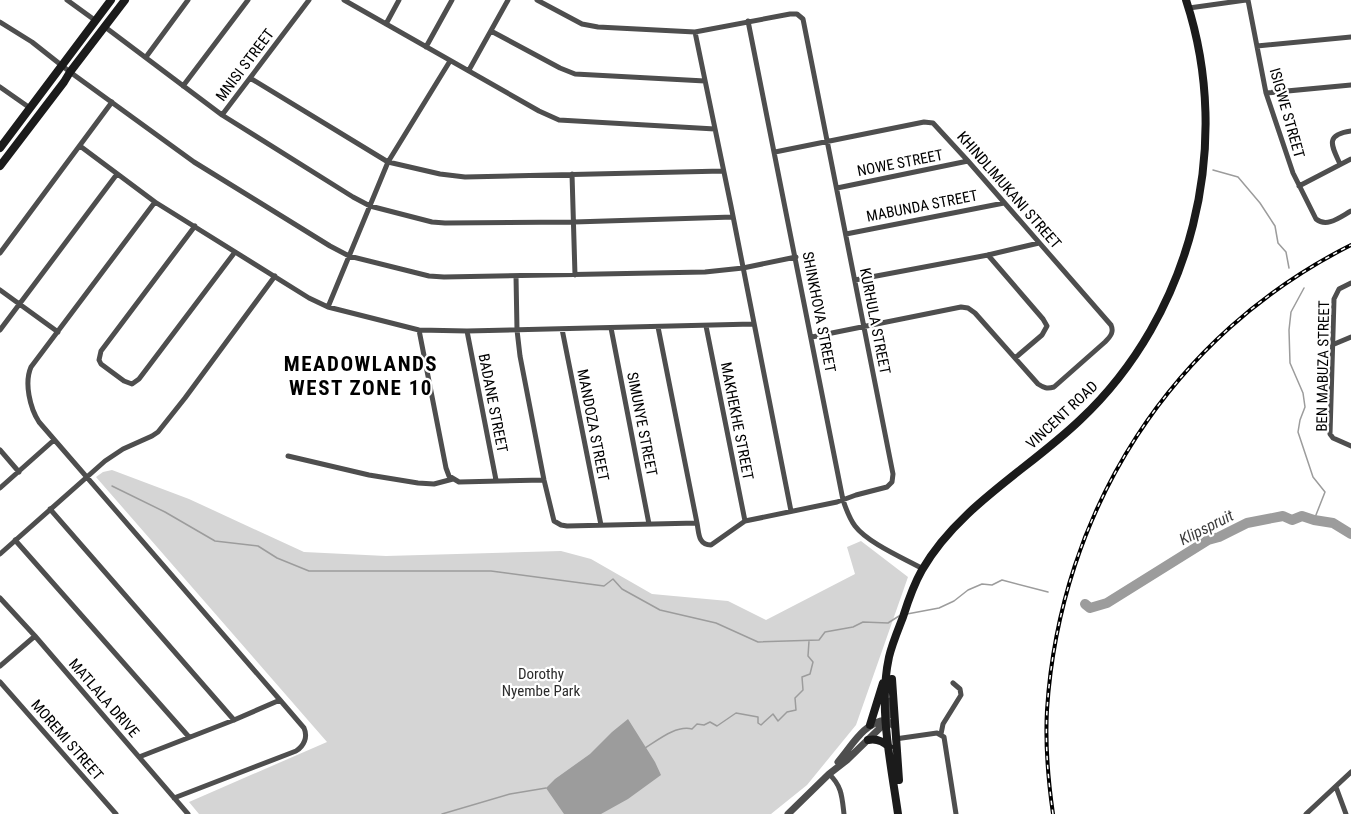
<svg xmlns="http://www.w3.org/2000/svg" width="1351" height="814" font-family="'Roboto Condensed',sans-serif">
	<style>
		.green { fill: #d5d5d5 }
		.water { fill: #9c9c9c }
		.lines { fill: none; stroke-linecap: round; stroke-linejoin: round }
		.stream { stroke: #9c9c9c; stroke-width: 1.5 }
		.river { stroke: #9c9c9c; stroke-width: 10 }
		.minor { stroke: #4e4e4e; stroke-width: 5 }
		.tertiary { stroke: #4e4e4e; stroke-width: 7 }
		.secondary { stroke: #1b1b1b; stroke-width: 8 }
		.rail-casing { stroke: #000; stroke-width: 4 }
		.rail { stroke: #fff; stroke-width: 1.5; stroke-dasharray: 4.5; stroke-linecap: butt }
		.labels { text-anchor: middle; stroke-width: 4.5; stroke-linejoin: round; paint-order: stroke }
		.street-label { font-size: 15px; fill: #000; stroke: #fff }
		.park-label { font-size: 15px; fill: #2c2c2c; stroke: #fff }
		.water-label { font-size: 16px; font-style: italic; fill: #3d3d3d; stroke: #fff }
		.district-label { font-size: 21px; font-weight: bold; letter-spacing: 1.5px; fill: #000; stroke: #fff }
	</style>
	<rect width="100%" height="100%" fill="#fff"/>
	<path class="green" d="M 112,470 L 189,499 L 304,552 L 386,556 L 561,551 L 591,559 L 652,594 L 728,601 L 766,620 L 855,574 L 847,547 L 861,541 L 908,577 L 856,725 L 807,785 L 771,814 L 199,814 L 189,802 L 327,742 L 96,477 L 103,472 Z"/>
	<path class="water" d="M 628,719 L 655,762 L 661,775 L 628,799 L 601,814 L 564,814 L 546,788 L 555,779 L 590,754 L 612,732 Z"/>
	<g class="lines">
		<path class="stream" d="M 1213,170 L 1238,177 L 1260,203 L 1275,226 L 1278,243 L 1286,252 L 1289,268
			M 1304,288 L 1291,312 L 1289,330 L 1290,363 L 1303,393 L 1305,407 L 1300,420 L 1298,432 L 1313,477 L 1325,492 L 1314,520
			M 112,486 L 165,512 L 215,541 L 258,546 L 277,558 L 309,571 L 491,571 L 604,586 L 613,579 L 622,589 L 660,610 L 716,623 L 758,642 L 819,640 L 825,632 L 853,627 L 863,622 L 888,623 L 899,616
			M 907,614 L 939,608 L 954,601 L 968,590 L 982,584 L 992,585 L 1002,580 L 1048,592
			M 645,748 C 658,740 676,725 692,729 L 697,724 L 704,725 L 710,722 L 717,726 L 736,713 L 758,717 L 758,723 L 761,725 L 773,714 L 778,721 L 787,712 L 796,710 L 795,698 L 803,690 L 802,677 L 810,674 L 813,662 L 808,656 L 809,641
			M 442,814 L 510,794 L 546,788"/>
		<path class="river" d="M 1085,604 L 1090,608 L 1107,603 L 1208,540 L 1219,537 L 1247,523 L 1283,516 L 1292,520 L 1302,516 L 1314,520 L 1333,523 L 1351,534"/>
		<path class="minor" d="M 67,0 L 96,21
			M 344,0 L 539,111 L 559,120 L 715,129
			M 537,0 L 582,24 L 598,27 L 695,32 L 790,14 L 797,14 L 803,19 L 893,474 L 892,482 L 887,487 L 856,495 L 837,502 L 745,521 L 711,545 C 698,545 699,533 697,523 L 658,327
			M 1248,0 L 1266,93 L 1293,173 L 1316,219 C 1327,228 1340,217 1351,211
			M 1189,8 L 1246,0
			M 748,21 L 843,500 C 846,509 849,518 855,526 C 868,543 903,558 923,569
			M 0,22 L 32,42 L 70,72 L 194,162 L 330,246 L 349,256 L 429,276 L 444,277 L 705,272 L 743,268 L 796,257
			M 386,24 L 399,0
			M 105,27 L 222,115 L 353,197 L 370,206 L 432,222 L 445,223 L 574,222 L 733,217
			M 491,31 L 560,68 L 575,74 L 705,81
			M 695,32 L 731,206 L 791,511
			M 1257,46 L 1351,37
			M 426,47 L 452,0
			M 146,57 L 188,0
			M 469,70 L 508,0
			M 250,78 L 388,162 L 440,174 L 465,177 L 723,171
			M 183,86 L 248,0
			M 0,87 L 30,108
			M 1266,93 L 1351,85
			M 222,115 L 309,0
			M 80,146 L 155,202 L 309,298 L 328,307 L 419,330 L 467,331 L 753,324
			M 775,152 L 924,122 L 933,123 L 968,161 L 1111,325 C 1114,332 1111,336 1105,342 L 1054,387 C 1047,389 1044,388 1038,384 L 975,313 L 968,308 L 961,307 L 812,337
			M 1340,164 C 1332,146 1324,135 1351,131
			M 572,174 L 575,275
			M 1299,186 L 1351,159
			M 837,188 L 968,161
			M 155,202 L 31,367 C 24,383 30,408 39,422 L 280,700 L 304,728 C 308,737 304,746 296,751 L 174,798
			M 195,226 L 101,351 L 99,360 L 101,364 L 124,381 L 132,384 L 139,379 L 235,252
			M 846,234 L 1004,203
			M 0,253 L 112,102
			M 988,255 L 1043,319 L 1047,326 L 1042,335 L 1015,358
			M 516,276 L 517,330 L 520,356 L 544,480 L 554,521 L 561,525 L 567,526 L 697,523
			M 855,280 L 988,255 L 1039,243
			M 1351,283 L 1339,289 L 1334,299 L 1330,434 L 1333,438 L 1351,446
			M 0,290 L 58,332
			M 328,307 L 388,162 L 450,61
			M 706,326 L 745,521
			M 611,328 L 649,524
			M 562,329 L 601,525
			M 0,330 L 117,174
			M 419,330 L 446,468 L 449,476 L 459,482 L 544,480
			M 467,331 L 496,480
			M 1332,345 L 1351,337
			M 0,450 L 19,472
			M 288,456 L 369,475 L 418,483 L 434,484 L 453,479
			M 0,488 L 54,440
			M 50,509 L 234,720
			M 15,540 L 189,737
			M 0,554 L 105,461 L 123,449 L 152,436 L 158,432 L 185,398 L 275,276
			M 0,598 L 35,636 L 188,814
			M 0,666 L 35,636
			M 0,682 L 116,814
			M 941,734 L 943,724 L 961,695 L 960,689 L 953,683
			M 895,739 L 937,733 L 944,737 L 956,814
			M 139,757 L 234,720 L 280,700
			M 829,774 C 842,786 842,797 844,814
			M 1336,787 L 1346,814
			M 1306,814 L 1351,772"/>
		<path class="tertiary" d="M 838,762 C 852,746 863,723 886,720 L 894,726
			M 788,814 L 829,774 L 847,760 L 882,726 L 888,716 L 890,701"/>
		<path class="secondary" d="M 0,148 L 111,0
			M 0,166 L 64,82 L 70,72 L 125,0
			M 892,679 L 899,780
			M 870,725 L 883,683
			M 868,740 C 877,738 883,741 889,747
			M 898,814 C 891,763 878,708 889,657 C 892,644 898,630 903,617 C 908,601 914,584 922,570 C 958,507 1029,469 1080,420 C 1192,315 1234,145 1186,0"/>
		<defs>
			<path id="rail" d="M 1053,814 C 1048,779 1045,745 1047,710 C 1060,510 1172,335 1351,245"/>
		</defs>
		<use href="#rail" class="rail-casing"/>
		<use href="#rail" class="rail"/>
	</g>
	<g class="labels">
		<g class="street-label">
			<text transform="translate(245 65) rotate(-53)" y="5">MNISI STREET</text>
			<text transform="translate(1287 113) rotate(74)" y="5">ISIGWE STREET</text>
			<text transform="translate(900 163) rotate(-11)" y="5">NOWE STREET</text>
			<text transform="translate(1009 190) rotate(49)" y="5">KHINDLIMUKANI STREET</text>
			<text transform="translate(922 206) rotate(-11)" y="5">MABUNDA STREET</text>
			<text transform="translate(819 312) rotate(79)" y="5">SHINKHOVA STREET</text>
			<text transform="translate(875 321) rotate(79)" y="5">KURHULA STREET</text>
			<text transform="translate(1323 366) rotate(-89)" y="5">BEN MABUZA STREET</text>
			<text transform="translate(493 403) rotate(79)" y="5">BADANE STREET</text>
			<text transform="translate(1062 415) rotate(-43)" y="5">VINCENT ROAD</text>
			<text transform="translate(737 421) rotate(79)" y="5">MAKHEKHE STREET</text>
			<text transform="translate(642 424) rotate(79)" y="5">SIMUNYE STREET</text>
			<text transform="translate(593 425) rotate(79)" y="5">MANDOZA STREET</text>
			<text transform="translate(104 698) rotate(49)" y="5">MATLALA DRIVE</text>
			<text transform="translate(67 740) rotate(49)" y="5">MOREMI STREET</text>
		</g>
		<g class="park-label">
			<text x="541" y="679">Dorothy<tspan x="541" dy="17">Nyembe Park</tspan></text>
		</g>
		<g class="water-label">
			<text transform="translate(1206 527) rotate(-27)" y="6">Klipspruit</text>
		</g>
		<g class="district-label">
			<text x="361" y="371">MEADOWLANDS<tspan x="361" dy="24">WEST ZONE 10</tspan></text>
		</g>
	</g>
</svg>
